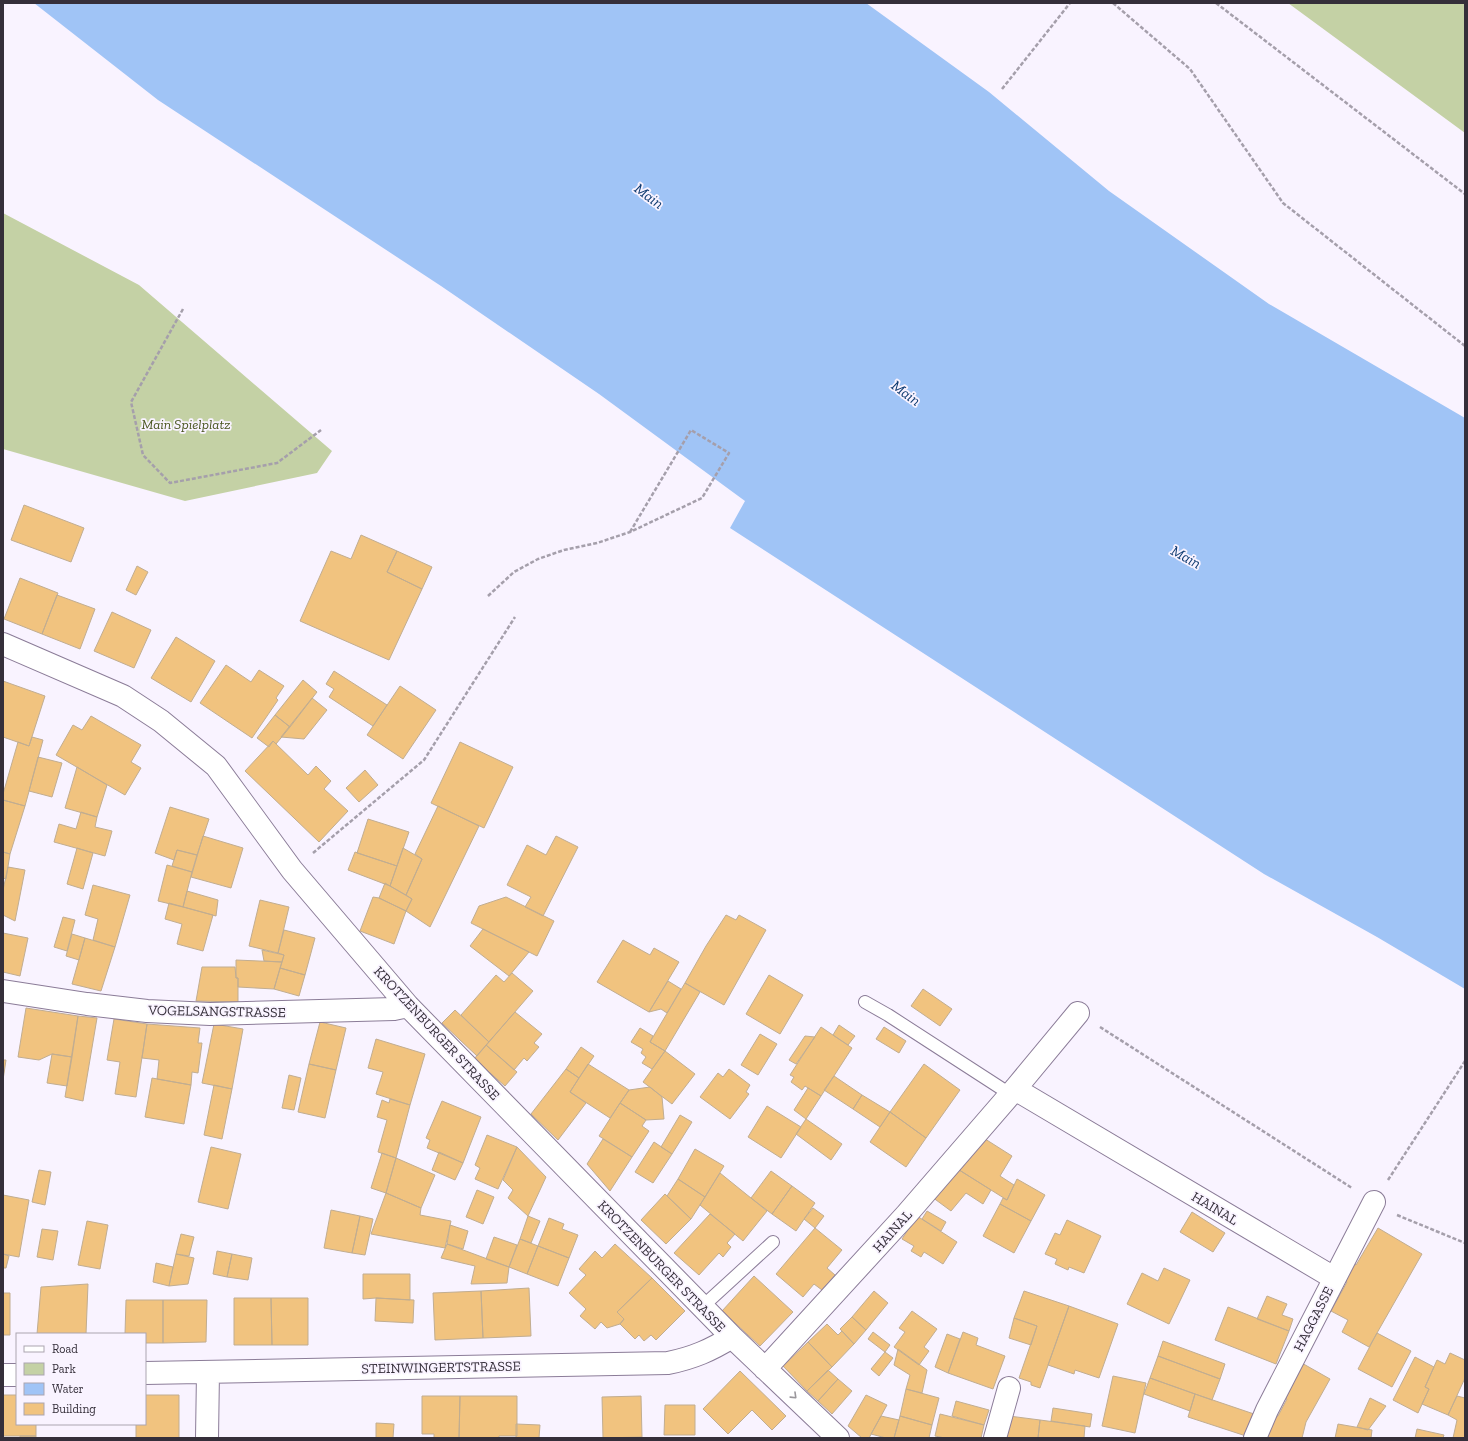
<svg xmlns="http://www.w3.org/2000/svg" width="1468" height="1441" font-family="'Zilla Slab',serif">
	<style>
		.green { fill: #c4d1a5 }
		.water { fill: #a0c4f6 }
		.building { fill: #f1c37f; stroke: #c1ad91 }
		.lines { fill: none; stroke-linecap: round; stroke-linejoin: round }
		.lane-casing { stroke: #8b7c98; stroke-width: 14 }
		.street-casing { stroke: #8b7c98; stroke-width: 24 }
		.path { stroke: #a59fab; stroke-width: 2.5; stroke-dasharray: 4 2; stroke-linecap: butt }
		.lane { stroke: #fff; stroke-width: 12 }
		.street { stroke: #fff; stroke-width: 22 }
		.oneway { stroke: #9a979c }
		.labels { text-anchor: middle; stroke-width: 3.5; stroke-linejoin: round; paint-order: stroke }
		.park-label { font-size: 14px; font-style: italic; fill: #4a5620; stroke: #f9f3ff }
		.street-label { font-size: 14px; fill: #352f3a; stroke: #f9f3ff }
		.water-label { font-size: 15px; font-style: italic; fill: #0f3b71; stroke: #f9f3ff }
	</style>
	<rect width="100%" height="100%" fill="#f9f3ff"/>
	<path class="green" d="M 1288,3 L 1465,3 L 1465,133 Z
		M 3,213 L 139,285 L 332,451 L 317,473 L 185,501 L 3,449 Z"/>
	<path class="water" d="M 34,3 L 866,3 L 989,92 L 1109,191 L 1269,304 L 1465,418 L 1465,989 L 1377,937 L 1264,874 L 730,528 L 745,501 L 599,394 L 441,286 L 158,100 Z"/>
	<path class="building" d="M 24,505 L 84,528 L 71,562 L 11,540 Z
		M 361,535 L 397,551 L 387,572 L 422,589 L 389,660 L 300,621 L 331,551 L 351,559 Z
		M 397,551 L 432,567 L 422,589 L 387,572 Z
		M 137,566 L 148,572 L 136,595 L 126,590 Z
		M 20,578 L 58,593 L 42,634 L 4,619 Z
		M 57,595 L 95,609 L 80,649 L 42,634 Z
		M 112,612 L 151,630 L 134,668 L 94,651 Z
		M 176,637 L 215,661 L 191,702 L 151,678 Z
		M 226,665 L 251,682 L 259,670 L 284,686 L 276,698 L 278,700 L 252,738 L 200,703 Z
		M 334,671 L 387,705 L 373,726 L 329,697 L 334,689 L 326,684 Z
		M 303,680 L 317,692 L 290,727 L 275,715 Z
		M 3,681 L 45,696 L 29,746 L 3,737 Z
		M 400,686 L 436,710 L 403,759 L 367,735 Z
		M 312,698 L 327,710 L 304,739 L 281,737 Z
		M 275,715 L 290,727 L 276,744 L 273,741 L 269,747 L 257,738 Z
		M 91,716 L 141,745 L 131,762 L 141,768 L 125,795 L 56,755 L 73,725 L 82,730 Z
		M 32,737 L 43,740 L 25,806 L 3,800 L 3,794 L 18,742 L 29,746 Z
		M 273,741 L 308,775 L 316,766 L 331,781 L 324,789 L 348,811 L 319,842 L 245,771 Z
		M 460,742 L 513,767 L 484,828 L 431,803 Z
		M 38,757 L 62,763 L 52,797 L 29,791 Z
		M 77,767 L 107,785 L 97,817 L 65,808 Z
		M 365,770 L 378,785 L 359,802 L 346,788 Z
		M 3,800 L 25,806 L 10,854 L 3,852 Z
		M 438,806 L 479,826 L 430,927 L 406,911 L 412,899 L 406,895 L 422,859 L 415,854 Z
		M 170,807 L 209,819 L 197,855 L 177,850 L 174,860 L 155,853 Z
		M 81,812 L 97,817 L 95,827 L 112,831 L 105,856 L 54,842 L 59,824 L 76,829 Z
		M 368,819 L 409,832 L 397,866 L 357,853 Z
		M 203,836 L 243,848 L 231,888 L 191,877 Z
		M 556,836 L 578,847 L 543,916 L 525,907 L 531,897 L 507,885 L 527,845 L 546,855 Z
		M 77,848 L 93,853 L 83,889 L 67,884 Z
		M 403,848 L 422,859 L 406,895 L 390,886 Z
		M 177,850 L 197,855 L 192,872 L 172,866 Z
		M 3,852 L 10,854 L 6,879 L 3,878 Z
		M 355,852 L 397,866 L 390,886 L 348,870 Z
		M 167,865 L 192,872 L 183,907 L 158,901 Z
		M 8,867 L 25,870 L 15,921 L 3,915 L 3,890 Z
		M 385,883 L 412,899 L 406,911 L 379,898 Z
		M 93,885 L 130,895 L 115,947 L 93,940 L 98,919 L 85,915 Z
		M 187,891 L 218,900 L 216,916 L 183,907 Z
		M 373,897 L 379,898 L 406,911 L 394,944 L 360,931 Z
		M 506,897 L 554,921 L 537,956 L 471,923 L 479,906 Z
		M 260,900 L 289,907 L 278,953 L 249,946 Z
		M 169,903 L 213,915 L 203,951 L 177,944 L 182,924 L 165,919 Z
		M 726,915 L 736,920 L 739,915 L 766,930 L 724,1005 L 685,983 L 706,946 Z
		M 63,917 L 75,920 L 67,951 L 54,947 Z
		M 483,929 L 529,952 L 509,976 L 470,946 Z
		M 284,930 L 315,938 L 305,975 L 280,968 L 284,955 L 278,953 Z
		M 3,933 L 28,938 L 20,976 L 3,972 Z
		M 72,934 L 85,938 L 79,960 L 66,956 Z
		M 85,938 L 115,947 L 101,991 L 72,984 Z
		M 623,940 L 650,955 L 654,948 L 679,962 L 649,1012 L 597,982 Z
		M 262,950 L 284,955 L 282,962 L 264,961 Z
		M 236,960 L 282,962 L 274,989 L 238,987 L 238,978 L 236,978 Z
		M 202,967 L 235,967 L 236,978 L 238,978 L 238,1002 L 196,1001 Z
		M 280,968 L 305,975 L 299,996 L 274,989 Z
		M 512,973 L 533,991 L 489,1042 L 461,1015 L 496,975 L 504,982 Z
		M 769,975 L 803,995 L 780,1034 L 746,1014 Z
		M 668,981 L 681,989 L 667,1013 L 661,1009 L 649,1012 Z
		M 685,983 L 700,992 L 665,1051 L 650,1042 Z
		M 923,989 L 952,1009 L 940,1026 L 911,1006 Z
		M 26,1008 L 78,1016 L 72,1057 L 52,1054 L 39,1060 L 18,1057 Z
		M 455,1010 L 489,1042 L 477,1056 L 442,1023 Z
		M 515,1012 L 542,1034 L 534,1043 L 539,1047 L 527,1061 L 524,1058 L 514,1070 L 486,1045 Z
		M 78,1016 L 97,1018 L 83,1101 L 65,1097 Z
		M 114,1019 L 147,1024 L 136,1097 L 115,1094 L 120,1062 L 107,1060 Z
		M 320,1022 L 346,1028 L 336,1070 L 309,1064 Z
		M 147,1024 L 200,1028 L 198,1043 L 202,1043 L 198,1073 L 192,1072 L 191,1085 L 157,1079 L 159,1060 L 142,1058 Z
		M 214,1024 L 243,1029 L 232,1089 L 202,1083 Z
		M 839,1025 L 855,1036 L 848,1045 L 833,1035 Z
		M 821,1027 L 852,1048 L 821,1096 L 805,1086 L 802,1090 L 791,1082 L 794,1077 L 790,1075 Z
		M 884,1027 L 906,1041 L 899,1053 L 876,1039 Z
		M 640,1028 L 653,1036 L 650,1042 L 665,1051 L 652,1069 L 642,1063 L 646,1057 L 641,1053 L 643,1049 L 631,1042 Z
		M 760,1034 L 777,1044 L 758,1075 L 741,1065 Z
		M 805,1036 L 815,1037 L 796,1064 L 789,1060 Z
		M 376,1039 L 425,1054 L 410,1105 L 376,1094 L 383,1072 L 368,1068 Z
		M 486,1045 L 517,1072 L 505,1086 L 474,1059 Z
		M 581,1047 L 594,1056 L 579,1078 L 566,1069 Z
		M 665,1051 L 695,1074 L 672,1104 L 643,1082 Z
		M 52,1054 L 72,1057 L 67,1086 L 47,1083 Z
		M 3,1060 L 6,1060 L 3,1080 Z
		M 309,1064 L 336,1070 L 325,1118 L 298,1112 Z
		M 588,1064 L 629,1090 L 610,1118 L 570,1092 Z
		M 924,1064 L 960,1090 L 926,1138 L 890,1112 Z
		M 566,1069 L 579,1078 L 570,1092 L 586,1103 L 558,1140 L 531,1114 Z
		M 729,1069 L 750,1085 L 746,1092 L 749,1094 L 730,1119 L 700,1097 L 718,1073 L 723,1077 Z
		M 289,1075 L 301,1078 L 294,1110 L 282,1108 Z
		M 834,1076 L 862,1095 L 853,1109 L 824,1090 Z
		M 152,1078 L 191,1085 L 184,1124 L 145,1117 Z
		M 214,1085 L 232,1089 L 222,1139 L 204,1135 Z
		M 650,1087 L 662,1097 L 664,1119 L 646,1120 L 620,1103 L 629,1090 Z
		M 808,1088 L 821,1096 L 806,1119 L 794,1110 Z
		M 862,1095 L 890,1112 L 880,1127 L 853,1109 Z
		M 390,1099 L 410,1105 L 396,1158 L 378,1152 L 387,1120 L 377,1117 L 382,1100 L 389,1103 Z
		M 442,1101 L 481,1117 L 463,1163 L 427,1148 L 430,1140 L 426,1138 Z
		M 620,1103 L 646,1120 L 642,1126 L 649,1131 L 632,1157 L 599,1136 Z
		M 767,1106 L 801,1127 L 781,1158 L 748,1137 Z
		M 890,1112 L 926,1138 L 906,1167 L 870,1142 Z
		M 680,1115 L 692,1122 L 672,1154 L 661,1147 Z
		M 806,1119 L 842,1144 L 831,1160 L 796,1134 Z
		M 487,1135 L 517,1147 L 498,1189 L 475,1179 L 480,1168 L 475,1165 Z
		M 982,1137 L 1012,1156 L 1000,1176 L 1014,1185 L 1007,1200 L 956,1168 Z
		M 603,1139 L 632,1157 L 610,1191 L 587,1164 Z
		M 654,1142 L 672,1154 L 653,1183 L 635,1172 Z
		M 211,1147 L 241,1154 L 228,1209 L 198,1202 Z
		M 517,1147 L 546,1177 L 528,1216 L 508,1198 L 513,1190 L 503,1180 Z
		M 695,1149 L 724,1166 L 705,1197 L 678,1179 Z
		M 439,1152 L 463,1163 L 455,1180 L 432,1170 Z
		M 382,1153 L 396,1158 L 386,1193 L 371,1188 Z
		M 396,1158 L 435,1175 L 421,1208 L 386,1193 Z
		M 956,1168 L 991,1190 L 983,1204 L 966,1193 L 951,1211 L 932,1197 Z
		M 39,1170 L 51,1172 L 45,1205 L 32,1202 Z
		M 771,1171 L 792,1186 L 772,1214 L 751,1198 Z
		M 720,1173 L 767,1211 L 743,1241 L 700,1205 Z
		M 678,1179 L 705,1197 L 691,1219 L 667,1196 Z
		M 1017,1179 L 1045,1195 L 1031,1221 L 1000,1204 L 1003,1198 L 1007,1200 Z
		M 792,1186 L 815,1203 L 796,1231 L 772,1214 Z
		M 477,1190 L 494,1197 L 483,1224 L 466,1217 Z
		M 386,1193 L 421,1208 L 420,1215 L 451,1221 L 445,1248 L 371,1234 Z
		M 665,1194 L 691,1219 L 666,1244 L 641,1220 Z
		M 3,1195 L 29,1200 L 19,1257 L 3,1254 Z
		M 1000,1204 L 1031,1221 L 1014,1253 L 983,1236 Z
		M 813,1208 L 824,1216 L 815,1228 L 804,1219 Z
		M 331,1210 L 360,1216 L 352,1253 L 324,1248 Z
		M 927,1211 L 946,1222 L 941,1231 L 922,1219 Z
		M 1192,1212 L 1225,1233 L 1213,1252 L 1180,1232 Z
		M 710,1214 L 735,1234 L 727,1243 L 731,1247 L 723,1257 L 719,1253 L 699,1275 L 674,1253 Z
		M 360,1216 L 373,1219 L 365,1255 L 352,1253 Z
		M 528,1216 L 540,1221 L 531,1243 L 520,1239 Z
		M 917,1216 L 957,1242 L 943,1264 L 924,1252 L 921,1257 L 911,1251 L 914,1246 L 902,1239 Z
		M 549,1218 L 564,1224 L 562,1229 L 578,1235 L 569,1258 L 538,1246 Z
		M 1067,1220 L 1101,1236 L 1084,1273 L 1069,1267 L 1068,1270 L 1055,1264 L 1057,1259 L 1045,1254 L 1055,1233 L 1060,1235 Z
		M 87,1221 L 108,1225 L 100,1269 L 78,1265 Z
		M 450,1225 L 468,1231 L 463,1249 L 447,1244 Z
		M 815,1228 L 842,1250 L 827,1268 L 835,1275 L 822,1290 L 814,1284 L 803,1297 L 776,1274 Z
		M 1378,1228 L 1422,1254 L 1369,1347 L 1342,1332 L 1348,1320 L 1331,1311 L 1347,1282 L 1343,1279 L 1352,1262 L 1356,1265 Z
		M 42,1229 L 58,1231 L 53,1260 L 37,1257 Z
		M 181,1234 L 194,1237 L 189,1256 L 176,1254 Z
		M 494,1237 L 517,1245 L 509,1267 L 486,1259 Z
		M 520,1239 L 538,1246 L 527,1274 L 509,1267 Z
		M 447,1244 L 509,1267 L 507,1283 L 471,1284 L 475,1266 L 441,1258 Z
		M 615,1244 L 652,1278 L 617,1312 L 624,1319 L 620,1324 L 607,1328 L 601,1322 L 595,1329 L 580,1316 L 586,1309 L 569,1293 L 586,1275 L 579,1269 L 595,1251 L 602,1258 Z
		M 538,1246 L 569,1258 L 558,1286 L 527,1274 Z
		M 217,1251 L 232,1254 L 227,1277 L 213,1274 Z
		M 3,1254 L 9,1256 L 6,1268 L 3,1268 Z
		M 176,1254 L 194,1258 L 188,1284 L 169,1286 Z
		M 232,1254 L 252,1258 L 248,1280 L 227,1277 Z
		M 156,1263 L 173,1267 L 169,1286 L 153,1282 Z
		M 1164,1268 L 1190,1280 L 1169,1324 L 1127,1304 L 1142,1273 L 1158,1281 Z
		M 363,1274 L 410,1274 L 410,1300 L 376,1298 L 363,1299 Z
		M 754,1276 L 793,1312 L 760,1346 L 722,1311 Z
		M 652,1278 L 685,1311 L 656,1340 L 651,1335 L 644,1341 L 639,1335 L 635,1339 L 620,1324 L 624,1319 L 617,1312 Z
		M 88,1284 L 86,1334 L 37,1334 L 41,1287 Z
		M 529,1288 L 531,1336 L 483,1338 L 481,1291 Z
		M 481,1291 L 483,1338 L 435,1340 L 433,1293 Z
		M 874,1291 L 888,1303 L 866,1330 L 852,1317 Z
		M 1024,1291 L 1069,1306 L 1040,1388 L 1031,1385 L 1031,1382 L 1019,1378 L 1037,1326 L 1014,1318 Z
		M 3,1293 L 10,1293 L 10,1335 L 3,1335 Z
		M 1267,1296 L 1287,1304 L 1282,1315 L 1293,1319 L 1289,1331 L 1257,1319 Z
		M 234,1298 L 271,1298 L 272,1345 L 234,1345 Z
		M 271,1298 L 308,1298 L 308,1345 L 272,1345 Z
		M 376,1298 L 414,1300 L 413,1323 L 375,1321 Z
		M 126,1300 L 163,1300 L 163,1343 L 145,1343 L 145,1334 L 125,1334 Z
		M 163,1300 L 207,1300 L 206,1342 L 163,1343 Z
		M 1069,1306 L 1118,1324 L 1099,1378 L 1075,1370 L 1074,1374 L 1048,1365 Z
		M 1228,1307 L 1289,1331 L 1276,1364 L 1215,1340 Z
		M 912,1311 L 937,1329 L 924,1347 L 929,1351 L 919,1365 L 894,1347 L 905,1332 L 899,1328 Z
		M 852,1317 L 866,1330 L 854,1344 L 840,1329 Z
		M 1014,1318 L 1037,1326 L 1031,1345 L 1009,1338 Z
		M 827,1324 L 838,1335 L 842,1331 L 854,1344 L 832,1367 L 808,1342 Z
		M 873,1332 L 890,1345 L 885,1352 L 868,1339 Z
		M 963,1332 L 978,1338 L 976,1345 L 1005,1356 L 993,1389 L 948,1373 Z
		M 1377,1333 L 1411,1351 L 1392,1387 L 1358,1369 Z
		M 947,1334 L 960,1339 L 948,1373 L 935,1367 Z
		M 1163,1341 L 1225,1364 L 1220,1379 L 1158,1356 Z
		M 808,1342 L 832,1367 L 807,1391 L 783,1366 Z
		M 898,1349 L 927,1370 L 922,1393 L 906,1389 L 910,1375 L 894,1365 Z
		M 885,1352 L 893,1358 L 879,1376 L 871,1369 Z
		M 1450,1353 L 1465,1360 L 1465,1378 L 1448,1415 L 1422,1404 L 1429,1389 L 1425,1387 L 1437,1360 L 1445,1364 Z
		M 1158,1356 L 1220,1379 L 1212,1400 L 1150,1378 Z
		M 1415,1357 L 1434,1367 L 1425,1387 L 1429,1389 L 1418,1413 L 1393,1400 Z
		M 1300,1362 L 1330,1379 L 1306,1422 L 1302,1438 L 1268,1438 L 1272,1415 L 1278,1416 L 1287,1399 L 1281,1396 Z
		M 828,1370 L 838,1379 L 818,1401 L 807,1391 Z
		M 740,1371 L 786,1416 L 772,1430 L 752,1410 L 728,1434 L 703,1409 Z
		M 1113,1376 L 1146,1383 L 1135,1433 L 1102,1426 Z
		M 1150,1378 L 1195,1394 L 1190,1411 L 1144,1394 Z
		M 838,1379 L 852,1391 L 832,1414 L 818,1401 Z
		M 906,1389 L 939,1398 L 932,1425 L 900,1416 Z
		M 1195,1394 L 1254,1414 L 1246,1436 L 1188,1417 Z
		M 3,1395 L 17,1395 L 17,1424 L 36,1424 L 36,1436 L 3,1436 Z
		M 145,1395 L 179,1395 L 179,1438 L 136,1438 L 136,1424 L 145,1424 Z
		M 866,1395 L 887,1405 L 869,1438 L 862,1438 L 848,1426 Z
		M 422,1396 L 460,1396 L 459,1438 L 434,1438 L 434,1434 L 422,1434 Z
		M 460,1396 L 517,1396 L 517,1436 L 499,1436 L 499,1438 L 459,1438 Z
		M 641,1396 L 642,1437 L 603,1438 L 602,1397 Z
		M 1457,1396 L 1465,1398 L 1465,1438 L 1453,1438 L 1457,1420 L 1448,1415 Z
		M 1370,1398 L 1386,1406 L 1368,1430 L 1357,1427 Z
		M 956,1401 L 989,1410 L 984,1425 L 952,1416 Z
		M 665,1405 L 695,1405 L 695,1435 L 664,1435 Z
		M 1053,1408 L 1092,1414 L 1090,1427 L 1051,1421 Z
		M 940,1414 L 984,1425 L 981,1438 L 945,1438 L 935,1436 Z
		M 881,1416 L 899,1420 L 894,1438 L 886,1438 L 871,1434 Z
		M 900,1416 L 932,1425 L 929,1438 L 894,1438 Z
		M 1009,1416 L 1040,1420 L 1038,1438 L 1006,1438 Z
		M 1040,1420 L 1085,1426 L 1084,1438 L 1038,1438 Z
		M 376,1423 L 394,1424 L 393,1438 L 376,1438 Z
		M 516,1424 L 540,1425 L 539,1438 L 516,1438 Z
		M 1338,1424 L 1372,1430 L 1371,1438 L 1335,1438 Z
		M 1417,1429 L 1444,1435 L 1443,1438 L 1415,1438 Z
		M 20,1436 L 36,1436 L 36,1438 L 20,1438 Z"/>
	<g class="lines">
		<defs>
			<path id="lane" d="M 865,1002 L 888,1015 L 1010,1094
				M 702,1307 L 773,1242"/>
			<path id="street" d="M 3,644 L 123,696 L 161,721 L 216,766 L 292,870 L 408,1006 L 732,1337 L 838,1438
				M 3,991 L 87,1004 L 147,1011 L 210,1014 L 394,1009 L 408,1006
				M 1015,1089 L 1334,1278
				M 765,1369 L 906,1215 L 1015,1089 L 1078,1013
				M 145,1373 L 668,1363 C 693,1358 711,1350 732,1337
				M 3,1375 L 17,1375
				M 207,1438 L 208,1372
				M 995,1438 L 1009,1388
				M 1255,1438 L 1267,1410 L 1374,1202"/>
		</defs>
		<use href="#lane" class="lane-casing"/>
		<use href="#street" class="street-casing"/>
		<path class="path" d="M 1113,3 L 1190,69 L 1283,203 L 1465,346
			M 1216,3 L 1465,194
			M 1002,89 L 1070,3
			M 183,309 L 131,402 L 143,455 L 170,483 L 277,463 L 321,430
			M 488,596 L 514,572 L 538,559 L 564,550 L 597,543 L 630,532 L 702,498 L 729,453 L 691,430 L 630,532
			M 313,853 L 424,760 L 515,617
			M 1100,1027 L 1352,1188
			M 1388,1180 L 1465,1061
			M 1397,1215 L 1465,1243"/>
		<use href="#lane" class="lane"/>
		<use href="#street" class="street"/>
	</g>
	<defs><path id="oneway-chevron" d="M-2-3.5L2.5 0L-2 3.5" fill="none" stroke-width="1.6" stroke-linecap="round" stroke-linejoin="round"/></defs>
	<use class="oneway" href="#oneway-chevron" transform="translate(794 1396) rotate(44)"/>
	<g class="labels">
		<g class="park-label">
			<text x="186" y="429">Main Spielplatz</text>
		</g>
		<g class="street-label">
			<text transform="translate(217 1011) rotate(1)" y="5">VOGELSANGSTRASSE</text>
			<text transform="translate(437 1033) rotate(47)" y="5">KROTZENBURGER STRASSE</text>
			<text transform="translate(1215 1208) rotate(31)" y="5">HAINAL</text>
			<text transform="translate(892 1231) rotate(-48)" y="5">HAINAL</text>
			<text transform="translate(662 1266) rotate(46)" y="5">KROTZENBURGER STRASSE</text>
			<text transform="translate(1313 1319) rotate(-63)" y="5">HAGGASSE</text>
			<text transform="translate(441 1367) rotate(-1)" y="5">STEINWINGERTSTRASSE</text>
		</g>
		<g class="water-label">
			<text transform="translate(649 196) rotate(37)" y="5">Main</text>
			<text transform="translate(906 393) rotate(37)" y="5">Main</text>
			<text transform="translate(1186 557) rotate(29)" y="5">Main</text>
		</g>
	</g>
	<rect width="1468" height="1441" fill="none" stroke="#352f3a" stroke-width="8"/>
	<rect x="16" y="1333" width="130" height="92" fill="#f9f3ff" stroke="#aba5b0"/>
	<rect x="24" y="1346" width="20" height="6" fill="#ffffff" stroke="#aba5b0"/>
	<text x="52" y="1353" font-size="12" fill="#352f3a">Road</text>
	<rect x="24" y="1363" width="20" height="12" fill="#c4d1a5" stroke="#aba5b0"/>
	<text x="52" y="1373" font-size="12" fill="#352f3a">Park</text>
	<rect x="24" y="1383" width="20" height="12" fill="#a0c4f6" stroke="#aba5b0"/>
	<text x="52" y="1393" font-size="12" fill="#352f3a">Water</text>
	<rect x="24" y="1403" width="20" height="12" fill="#f1c37f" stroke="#aba5b0"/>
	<text x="52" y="1413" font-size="12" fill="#352f3a">Building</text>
</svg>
